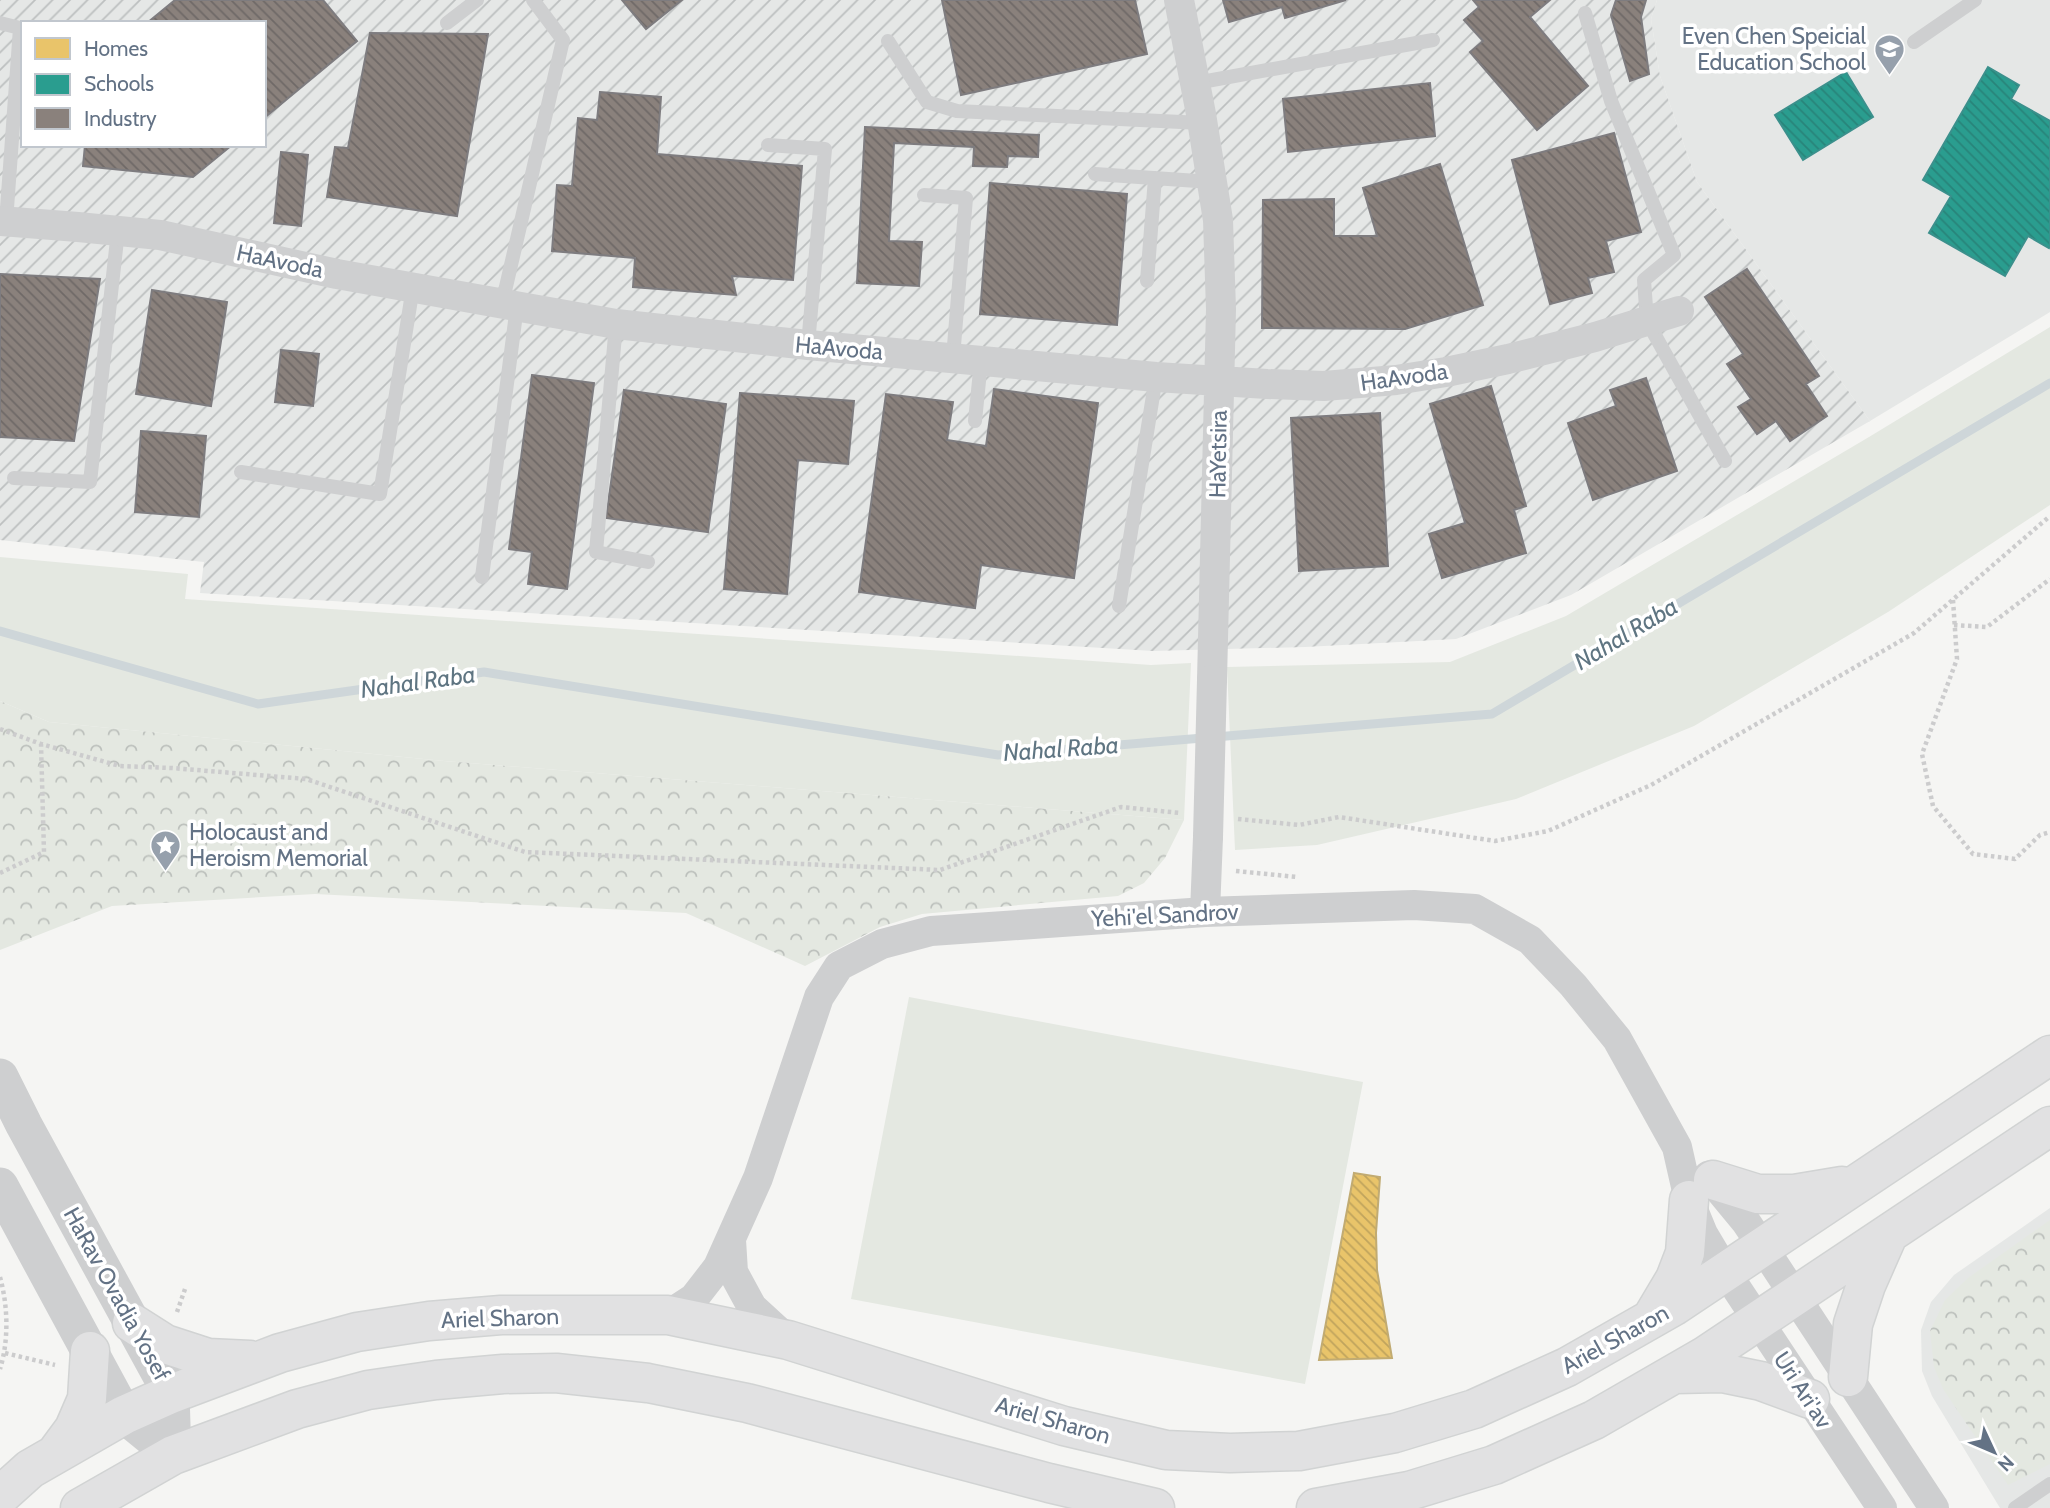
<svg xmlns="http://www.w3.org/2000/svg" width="2050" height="1508" font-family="Cabin,sans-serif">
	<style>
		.built { fill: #e5e7e6 }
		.industrial { fill: url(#industrial-furrows); fill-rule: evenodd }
		.grass { fill: #e4e8e1 }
		.park { fill: url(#park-crowns) }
		.homes { fill: url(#homes-back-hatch); stroke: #c1ab72; stroke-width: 2 }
		.schools { fill: url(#schools-back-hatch); stroke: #3b908c; stroke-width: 2 }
		.industry { fill: url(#industry-back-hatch); stroke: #7e7c7f; stroke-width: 2 }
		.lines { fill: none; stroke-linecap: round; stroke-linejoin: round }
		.stream { stroke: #ced6d9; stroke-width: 9 }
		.secondary-casing { stroke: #d1d3d3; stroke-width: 41 }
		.path { stroke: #cccccd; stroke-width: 4.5; stroke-dasharray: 3.5 3.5; stroke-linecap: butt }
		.service { stroke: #cecfd0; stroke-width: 14 }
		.minor { stroke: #cecfd0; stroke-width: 30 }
		.tertiary { stroke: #cecfd0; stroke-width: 37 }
		.secondary { stroke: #e1e1e2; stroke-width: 38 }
		.minor-bridge { stroke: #cecfd0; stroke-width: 30 }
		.labels { text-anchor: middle; stroke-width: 7; stroke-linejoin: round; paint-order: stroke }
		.poi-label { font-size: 23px; fill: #637285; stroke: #fff; text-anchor: end }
		.street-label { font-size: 23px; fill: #637285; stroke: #fff }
		.water-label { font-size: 24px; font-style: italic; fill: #5f7582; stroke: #fff }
	</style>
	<defs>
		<pattern id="industrial-furrows" width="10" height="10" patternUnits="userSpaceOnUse" patternTransform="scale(1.75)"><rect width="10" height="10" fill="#e5e7e6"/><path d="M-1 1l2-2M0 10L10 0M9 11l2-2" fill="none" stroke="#bdc0c0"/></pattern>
		<pattern id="park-crowns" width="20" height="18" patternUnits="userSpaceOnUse" patternTransform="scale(1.75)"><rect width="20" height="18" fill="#e4e8e1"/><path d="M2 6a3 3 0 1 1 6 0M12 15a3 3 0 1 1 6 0" fill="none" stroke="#bcc0bc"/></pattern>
		<pattern id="homes-back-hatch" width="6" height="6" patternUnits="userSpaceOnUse" patternTransform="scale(1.75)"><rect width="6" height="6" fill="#e9c46a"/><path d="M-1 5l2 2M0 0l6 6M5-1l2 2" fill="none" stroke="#c0a45d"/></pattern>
		<pattern id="schools-back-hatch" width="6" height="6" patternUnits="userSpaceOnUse" patternTransform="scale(1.75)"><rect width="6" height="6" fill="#2a9d8f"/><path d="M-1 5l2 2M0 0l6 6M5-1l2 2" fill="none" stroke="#28847a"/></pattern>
		<pattern id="industry-back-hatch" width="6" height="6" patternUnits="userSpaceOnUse" patternTransform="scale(1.75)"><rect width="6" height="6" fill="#8a817c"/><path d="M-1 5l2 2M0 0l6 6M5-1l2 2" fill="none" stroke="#6f6967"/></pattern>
	</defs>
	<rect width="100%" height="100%" fill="#f5f5f3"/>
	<path class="built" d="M 1657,0 L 2050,0 L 2050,312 L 1870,421 L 1697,182 L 1660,76 L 1651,19 Z
		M 2050,1208 L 2050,1508 L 2000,1508 L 1932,1396 L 1922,1371 L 1921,1330 L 1931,1302 L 1954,1275 Z"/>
	<path class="industrial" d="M 0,0 L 1657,0 L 1651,19 L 1660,76 L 1697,182 L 1870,421 L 1571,595 L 1456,639 L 1305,647 L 1153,651 L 200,593 L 204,562 L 0,540 ZM 23,23 L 264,23 L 264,145 L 23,145 Z"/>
	<path class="grass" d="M 2050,327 L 2050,505 L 1888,612 L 1694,726 L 1516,799 L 1317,845 L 1235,850 L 1227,667 L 1450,662 L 1566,616 L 1869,437 Z
		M 0,557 L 188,574 L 185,599 L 1151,665 L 1191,663 L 1184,820 L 444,761 L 49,722 L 0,701 Z
		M 909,997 L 1363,1082 L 1305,1384 L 851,1299 Z"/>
	<path class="park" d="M 0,701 L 49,722 L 444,761 L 1184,820 L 1165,858 L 1144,883 L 1118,896 L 922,914 L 880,927 L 805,966 L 686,913 L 315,894 L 112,906 L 0,950 Z
		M 2050,1220 L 2050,1464 L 2008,1485 L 1943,1389 L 1934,1367 L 1930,1331 L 1945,1300 L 1968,1278 Z"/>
	<path class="homes" d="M 1354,1173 L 1380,1177 L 1376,1233 L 1377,1270 L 1392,1358 L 1319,1360 Z"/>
	<path class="schools" d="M 1988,67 L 2019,85 L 2011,99 L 2050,121 L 2050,246 L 2049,248 L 2028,236 L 2005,276 L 1929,233 L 1951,196 L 1923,180 Z
		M 1846,72 L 1873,117 L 1803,160 L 1775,115 Z"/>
	<path class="industry" d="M 175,0 L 323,0 L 357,41 L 264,118 L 264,23 L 147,23 Z
		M 622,0 L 682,0 L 646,29 Z
		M 942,0 L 1135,0 L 1147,54 L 961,95 Z
		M 1223,0 L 1346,0 L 1285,18 L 1282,7 L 1229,22 Z
		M 1473,0 L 1550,0 L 1530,17 L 1588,86 L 1537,130 L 1470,52 L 1483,41 L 1464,20 L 1479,7 Z
		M 1616,0 L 1646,0 L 1641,17 L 1649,74 L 1630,81 L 1611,15 Z
		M 370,33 L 488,34 L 457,216 L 327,197 L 335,147 L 348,148 Z
		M 1430,83 L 1435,136 L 1288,152 L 1283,99 Z
		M 600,92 L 661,97 L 657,154 L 802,166 L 793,280 L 732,276 L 736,295 L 633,287 L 635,258 L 552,251 L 557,185 L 572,186 L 578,118 L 597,120 Z
		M 865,127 L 1039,135 L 1038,157 L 1008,156 L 1007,167 L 973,166 L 974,147 L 894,143 L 889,241 L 922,242 L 919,286 L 857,283 Z
		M 1614,133 L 1641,232 L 1606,241 L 1614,272 L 1588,278 L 1592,293 L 1550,304 L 1512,160 Z
		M 85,145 L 232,145 L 193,177 L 83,166 Z
		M 281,152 L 308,155 L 301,226 L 274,223 Z
		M 1440,164 L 1483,305 L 1405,329 L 1262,328 L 1263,200 L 1334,199 L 1334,236 L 1377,236 L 1363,188 Z
		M 990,183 L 1127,194 L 1117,325 L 980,314 Z
		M 1747,269 L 1819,376 L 1806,384 L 1827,416 L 1790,441 L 1776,421 L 1757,434 L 1738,407 L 1751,399 L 1727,364 L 1743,354 L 1705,297 Z
		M 0,274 L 100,279 L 74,441 L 0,437 Z
		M 152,290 L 227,302 L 211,406 L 136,394 Z
		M 281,350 L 319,354 L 313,406 L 275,402 Z
		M 532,375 L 594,383 L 567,589 L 528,584 L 532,552 L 509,549 Z
		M 1646,378 L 1677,471 L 1593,500 L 1568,423 L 1616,406 L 1610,390 Z
		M 1491,386 L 1526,506 L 1514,510 L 1526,553 L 1442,578 L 1429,534 L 1465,523 L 1430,404 Z
		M 994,389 L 1098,403 L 1074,578 L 981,565 L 975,608 L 859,592 L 886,394 L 953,402 L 947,440 L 986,446 Z
		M 624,390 L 726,404 L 708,532 L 606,518 Z
		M 740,393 L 854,401 L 848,464 L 798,460 L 787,594 L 724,589 Z
		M 1380,413 L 1388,566 L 1299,571 L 1291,418 Z
		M 141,431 L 206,436 L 199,517 L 135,512 Z"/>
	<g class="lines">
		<path class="stream" d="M 0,631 L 258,704 L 484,672 L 998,755 L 1492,714 L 2050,383"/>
		<defs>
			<path id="secondary" d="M 1713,1180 L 1758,1194 L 1794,1194 L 1842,1186
				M 1653,1316 L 1675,1279 L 1685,1253 L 1689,1200
				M 132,1323 L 165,1344 L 208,1358 L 250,1360
				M 1675,1374 L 1722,1373 L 1761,1381 L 1810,1399
				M 1848,1377 L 1853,1324 L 1866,1285 L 1888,1235
				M 57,1452 L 74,1429 L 87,1399 L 90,1351
				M 0,1496 L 30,1469 L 124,1415 L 171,1394 L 280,1353 L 357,1332 L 429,1321 L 501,1315 L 668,1315 L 788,1340 L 1064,1426 L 1166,1450 L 1230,1453 L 1299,1451 L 1395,1433 L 1474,1409 L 1567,1367 L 1674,1306 L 2050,1055
				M 80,1508 L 173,1455 L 297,1409 L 368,1390 L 436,1380 L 503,1374 L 556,1373 L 648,1383 L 747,1403 L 1049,1483 L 1155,1508
				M 1316,1508 L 1409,1491 L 1494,1465 L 1594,1420 L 1705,1356 L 2050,1126"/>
		</defs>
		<use href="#secondary" class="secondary-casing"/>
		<path class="path" d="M 1953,600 L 1957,659 L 1922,754 L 1933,806 L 1973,854 L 2015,859 L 2040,835 L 2050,832
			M 1954,625 L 1987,627 L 2050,579
			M 0,729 L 41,744 L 120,766 L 172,768 L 306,779 L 525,852 L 940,870 L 1121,807 L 1180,813
			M 1238,819 L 1299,825 L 1339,817 L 1495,841 L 1548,831 L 1651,785 L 1914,633 L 2050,516
			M 1236,871 L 1297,877
			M 0,873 L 44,852 L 41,744
			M 0,1277 C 8,1306 9,1340 0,1369
			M 177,1312 L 185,1289
			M 5,1353 L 55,1365"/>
		<path class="service" d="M 1585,13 L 1611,101 L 1674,255 L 1644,280 L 1647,321 L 1725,461
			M 0,23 L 20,28 L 6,222
			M 447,23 L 477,0
			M 888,41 L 927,102 L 957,111 L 1202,123
			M 1914,42 L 1975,0
			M 1196,83 L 1433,40
			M 768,145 L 825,149 L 808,345
			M 1095,174 L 1212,182
			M 924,195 L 966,198 L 953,358
			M 1147,281 L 1155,178
			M 502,304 L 563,40 L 533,0
			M 616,324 L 596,552 L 648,562
			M 975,421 L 981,361
			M 241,472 L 380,494 L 413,287
			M 14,478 L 90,482 L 118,231
			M 482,577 L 517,306
			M 1119,606 L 1156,377
			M 2015,1508 L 2050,1484"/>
		<path class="minor" d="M 1179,0 L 1201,114 L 1218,220 L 1221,309 L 1212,680
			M 0,221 L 78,227 L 160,235 L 337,274 L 616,324 L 808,345 L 1156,377 L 1267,384 L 1324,386 L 1396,380 L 1446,372 L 1508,359 L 1595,337 L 1679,311
			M 1205,912 L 1208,837
			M 1708,1176 L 1746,1222 L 1762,1246 L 1934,1508
			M 731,1240 L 733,1272 L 752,1307 L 788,1340
			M 668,1315 L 694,1298 L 718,1267 L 758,1178 L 819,997 L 839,966 L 882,944 L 931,931 L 1205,912 L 1414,905 L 1475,909 L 1530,940 L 1573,985 L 1617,1039 L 1677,1147 L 1689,1200 L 1703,1234 L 1725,1271 L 1882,1508"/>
		<path class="tertiary" d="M 0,1077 L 24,1125 L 171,1394 L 173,1455
			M 0,1186 L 124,1415 L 173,1455"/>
		<use href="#secondary" class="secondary"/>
		<path class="minor-bridge" d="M 1208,837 L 1212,680"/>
	</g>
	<defs>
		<symbol id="school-pin" viewBox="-11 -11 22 30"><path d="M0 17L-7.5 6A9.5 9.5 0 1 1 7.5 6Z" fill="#96a0ac" stroke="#fff"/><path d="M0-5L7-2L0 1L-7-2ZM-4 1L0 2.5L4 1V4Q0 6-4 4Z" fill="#fff"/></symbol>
		<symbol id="sight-pin" viewBox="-11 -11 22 30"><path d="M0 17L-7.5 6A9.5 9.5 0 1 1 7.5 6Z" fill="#96a0ac" stroke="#fff"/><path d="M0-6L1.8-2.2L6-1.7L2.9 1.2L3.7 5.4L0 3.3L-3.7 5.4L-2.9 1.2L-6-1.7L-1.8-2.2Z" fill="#fff"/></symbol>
	</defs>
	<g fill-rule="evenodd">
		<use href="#school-pin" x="1872" y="32" width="35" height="47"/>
		<use href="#sight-pin" x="148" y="828" width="35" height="47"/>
	</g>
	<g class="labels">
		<g class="poi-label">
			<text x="1866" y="44">Even Chen Speicial<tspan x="1866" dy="26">Education School</tspan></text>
			<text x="189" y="840" text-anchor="start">Holocaust and<tspan x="189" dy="26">Heroism Memorial</tspan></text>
		</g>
		<g class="street-label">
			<text transform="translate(280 261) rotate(12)" y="8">HaAvoda</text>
			<text transform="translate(839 348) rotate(5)" y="8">HaAvoda</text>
			<text transform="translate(1404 377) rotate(-8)" y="8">HaAvoda</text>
			<text transform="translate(1218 454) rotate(-89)" y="8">HaYetsira</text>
			<text transform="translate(1165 915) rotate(-3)" y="8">Yehi'el Sandrov</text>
			<text transform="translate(117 1294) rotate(61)" y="8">HaRav Ovadia Yosef</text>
			<text transform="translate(500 1318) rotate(-2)" y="8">Ariel Sharon</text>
			<text transform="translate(1615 1339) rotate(-29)" y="8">Ariel Sharon</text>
			<text transform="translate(1803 1390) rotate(57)" y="8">Uri Ari'av</text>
			<text transform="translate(1053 1420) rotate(16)" y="8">Ariel Sharon</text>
		</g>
		<g class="water-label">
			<text transform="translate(1626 634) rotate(-31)" y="8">Nahal Raba</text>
			<text transform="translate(418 682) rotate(-8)" y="8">Nahal Raba</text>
			<text transform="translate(1061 749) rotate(-4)" y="8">Nahal Raba</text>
		</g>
	</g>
	<rect x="21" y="21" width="245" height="126" fill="#ffffff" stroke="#c1c7ce" stroke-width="2"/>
	<rect x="35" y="38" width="35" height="21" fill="#e9c46a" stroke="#c1c7ce" stroke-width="2"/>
	<text x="84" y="56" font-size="21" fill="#637285">Homes</text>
	<rect x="35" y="74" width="35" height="21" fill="#2a9d8f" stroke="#c1c7ce" stroke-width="2"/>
	<text x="84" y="91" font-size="21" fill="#637285">Schools</text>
	<rect x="35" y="108" width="35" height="21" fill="#8a817c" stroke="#c1c7ce" stroke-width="2"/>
	<text x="84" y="126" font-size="21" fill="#637285">Industry</text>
	<g transform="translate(1994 1452) rotate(134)" stroke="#ffffff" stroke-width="5" paint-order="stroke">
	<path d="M0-5L12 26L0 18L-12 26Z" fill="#637285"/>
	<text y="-10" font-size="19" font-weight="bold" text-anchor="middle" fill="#637285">N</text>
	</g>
</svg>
